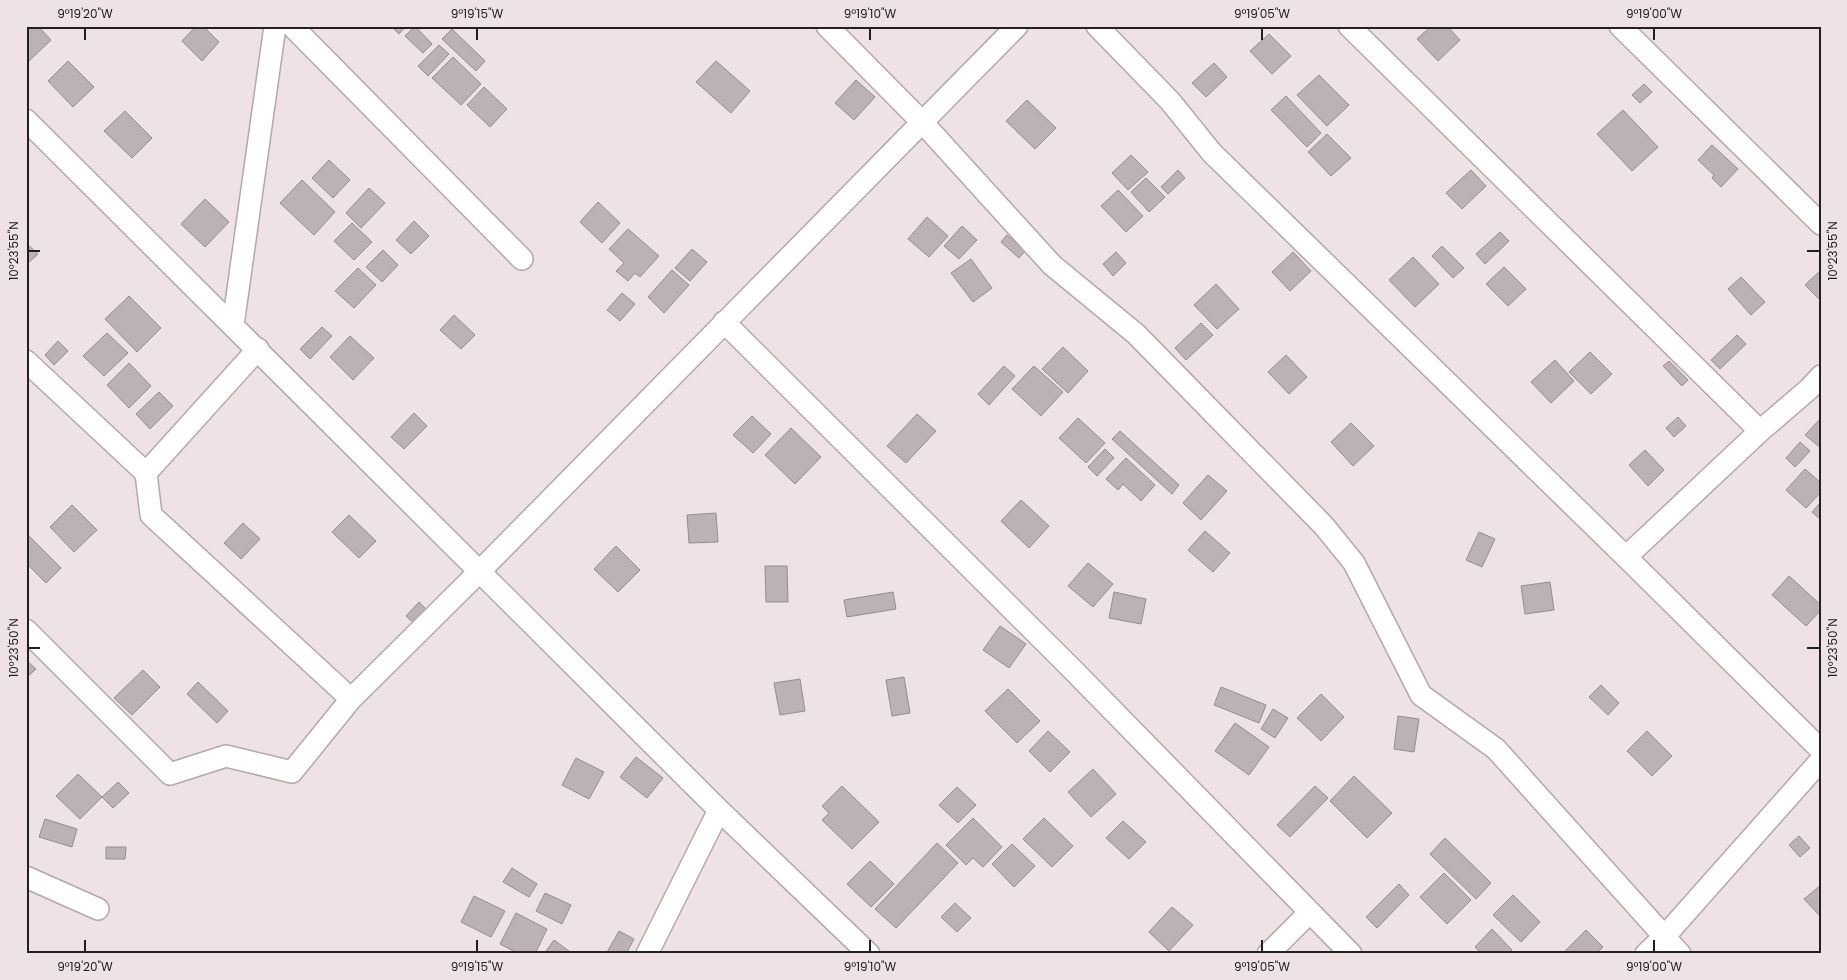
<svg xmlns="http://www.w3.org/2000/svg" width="1847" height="980" font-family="Poppins,sans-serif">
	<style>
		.building { fill: #bcb1b3; stroke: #968b8d }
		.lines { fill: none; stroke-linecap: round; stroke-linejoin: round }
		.minor-casing { stroke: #b3a8aa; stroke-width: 24 }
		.minor { stroke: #fff; stroke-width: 21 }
		.ticks { fill: none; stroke: #242021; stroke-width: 2 }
		.neatline { fill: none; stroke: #242021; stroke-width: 2 }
		.ticks-label { font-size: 12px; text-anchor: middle; fill: #242021 }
	</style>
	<rect width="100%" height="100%" fill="#eee2e4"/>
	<path class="building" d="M 26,26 L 38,26 L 51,40 L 28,62 L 26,60 Z
		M 196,26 L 203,26 L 219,42 L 202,61 L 182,41 Z
		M 391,26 L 406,26 L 399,34 Z
		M 415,26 L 432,44 L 423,53 L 405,36 Z
		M 1431,26 L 1447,26 L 1460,40 L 1438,61 L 1417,39 Z
		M 452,29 L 485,61 L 476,71 L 442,39 Z
		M 1269,34 L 1291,56 L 1272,74 L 1250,51 Z
		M 439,45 L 449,54 L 428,76 L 418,66 Z
		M 453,57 L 481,84 L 461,105 L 432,78 Z
		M 68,61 L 94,87 L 73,107 L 48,81 Z
		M 716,61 L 750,91 L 731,113 L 696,82 Z
		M 1214,63 L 1227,77 L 1206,97 L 1192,83 Z
		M 1319,75 L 1349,105 L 1327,126 L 1297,95 Z
		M 856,80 L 875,97 L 854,120 L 835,103 Z
		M 1644,84 L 1652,92 L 1640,103 L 1632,95 Z
		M 484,87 L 507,109 L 490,127 L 467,105 Z
		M 1286,96 L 1321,133 L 1307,147 L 1271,110 Z
		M 1027,100 L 1056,128 L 1035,149 L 1006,121 Z
		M 1623,110 L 1658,147 L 1632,171 L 1597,134 Z
		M 125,111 L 152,138 L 132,158 L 104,131 Z
		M 1327,134 L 1351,158 L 1331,176 L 1308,152 Z
		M 1712,145 L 1738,169 L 1721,187 L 1712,178 L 1714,175 L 1698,160 Z
		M 1131,155 L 1148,172 L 1128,190 L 1112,173 Z
		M 329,160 L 350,180 L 333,198 L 312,178 Z
		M 1178,170 L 1185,178 L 1168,194 L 1161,187 Z
		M 1471,170 L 1486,186 L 1462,209 L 1446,193 Z
		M 1146,178 L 1165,197 L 1149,212 L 1131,192 Z
		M 302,180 L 335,212 L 314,235 L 280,203 Z
		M 369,188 L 385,203 L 361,228 L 346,213 Z
		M 1118,190 L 1143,216 L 1126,232 L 1101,206 Z
		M 205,199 L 229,222 L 205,247 L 181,224 Z
		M 598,202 L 620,223 L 602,243 L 580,222 Z
		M 927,217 L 948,236 L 929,257 L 908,239 Z
		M 414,221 L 429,236 L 411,254 L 396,240 Z
		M 352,223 L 372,242 L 354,260 L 334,241 Z
		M 962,226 L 977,240 L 959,259 L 944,246 Z
		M 628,229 L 659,256 L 640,277 L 635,273 L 628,281 L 616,271 L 624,263 L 609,249 Z
		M 1500,232 L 1509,241 L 1485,264 L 1476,254 Z
		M 1007,235 L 1025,251 L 1019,258 L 1001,242 Z
		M 26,243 L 38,254 L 26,265 Z
		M 1442,246 L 1464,268 L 1453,278 L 1432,256 Z
		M 692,249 L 707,262 L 690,281 L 675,268 Z
		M 383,250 L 398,265 L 382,282 L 366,267 Z
		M 1116,252 L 1126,263 L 1113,276 L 1103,264 Z
		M 1293,252 L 1311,271 L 1290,291 L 1272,272 Z
		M 1413,257 L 1439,284 L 1415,307 L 1389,280 Z
		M 971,259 L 992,288 L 973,302 L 951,273 Z
		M 1504,267 L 1526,289 L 1508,306 L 1486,284 Z
		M 358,268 L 376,285 L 354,308 L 335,291 Z
		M 672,270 L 689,285 L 664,313 L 648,297 Z
		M 1821,270 L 1821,301 L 1805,285 Z
		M 1741,277 L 1765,302 L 1751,315 L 1728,289 Z
		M 1216,284 L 1239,309 L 1217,329 L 1194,305 Z
		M 622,293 L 635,304 L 620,321 L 607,310 Z
		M 129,296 L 161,328 L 137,352 L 105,319 Z
		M 454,315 L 475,335 L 461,349 L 440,330 Z
		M 1201,323 L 1213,335 L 1186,360 L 1175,348 Z
		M 322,327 L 332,336 L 310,359 L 300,349 Z
		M 107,333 L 128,353 L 104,376 L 83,356 Z
		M 1737,335 L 1746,344 L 1720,369 L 1711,360 Z
		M 350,336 L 374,358 L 353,380 L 330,357 Z
		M 58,341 L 68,351 L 54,365 L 45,355 Z
		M 1063,347 L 1088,371 L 1068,393 L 1042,369 Z
		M 1590,352 L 1612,374 L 1591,394 L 1569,372 Z
		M 1286,355 L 1307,377 L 1289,394 L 1268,372 Z
		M 1555,360 L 1574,381 L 1551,403 L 1531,382 Z
		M 1669,361 L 1688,380 L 1682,386 L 1663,366 Z
		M 129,363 L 151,386 L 129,408 L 107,385 Z
		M 1004,366 L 1015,376 L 989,405 L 978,394 Z
		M 1034,366 L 1063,392 L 1041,416 L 1012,389 Z
		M 159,392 L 173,406 L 150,429 L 136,414 Z
		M 414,413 L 427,426 L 404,449 L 391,437 Z
		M 917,414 L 936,431 L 906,463 L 887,446 Z
		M 752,416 L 771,434 L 753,453 L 733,435 Z
		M 1678,417 L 1686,426 L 1674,437 L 1666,428 Z
		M 1078,418 L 1105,443 L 1086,463 L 1059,438 Z
		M 1821,418 L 1821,448 L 1805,435 Z
		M 1351,423 L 1374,446 L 1353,466 L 1331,442 Z
		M 791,428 L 821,457 L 795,484 L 765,455 Z
		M 1120,431 L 1179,485 L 1172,494 L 1112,439 Z
		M 1800,442 L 1810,451 L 1795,467 L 1786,458 Z
		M 1105,449 L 1114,458 L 1097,476 L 1088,467 Z
		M 1645,450 L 1664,470 L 1648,486 L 1629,465 Z
		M 1126,458 L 1155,485 L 1141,501 L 1123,484 L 1118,490 L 1106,479 Z
		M 1805,469 L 1821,483 L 1821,492 L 1806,508 L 1786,490 Z
		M 1208,475 L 1227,491 L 1201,520 L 1183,503 Z
		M 1021,500 L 1049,526 L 1029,548 L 1001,521 Z
		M 1821,502 L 1821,520 L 1812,512 Z
		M 72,505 L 97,530 L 74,552 L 50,527 Z
		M 716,513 L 718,542 L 689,543 L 687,515 Z
		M 349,515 L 376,541 L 359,558 L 332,532 Z
		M 243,523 L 260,539 L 241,559 L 224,543 Z
		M 1205,531 L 1230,553 L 1213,572 L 1188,550 Z
		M 1479,532 L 1495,539 L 1482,567 L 1466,560 Z
		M 29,536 L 61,568 L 46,583 L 26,563 L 26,539 Z
		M 616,546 L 640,570 L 618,592 L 594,569 Z
		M 1088,563 L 1113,584 L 1093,607 L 1068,586 Z
		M 765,566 L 787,566 L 788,602 L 766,602 Z
		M 1789,576 L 1821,605 L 1821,610 L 1806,626 L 1772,595 Z
		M 1550,582 L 1554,610 L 1525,614 L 1521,586 Z
		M 893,592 L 896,609 L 847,617 L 844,600 Z
		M 1114,592 L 1146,599 L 1141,624 L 1109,618 Z
		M 419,602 L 432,615 L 419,628 L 406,616 Z
		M 1000,626 L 1026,644 L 1009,668 L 983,650 Z
		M 26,660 L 36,669 L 26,678 Z
		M 143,670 L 160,687 L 132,715 L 114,698 Z
		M 904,677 L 910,713 L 892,716 L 886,680 Z
		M 800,679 L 805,711 L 780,715 L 774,683 Z
		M 198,682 L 228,711 L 217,723 L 187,694 Z
		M 1601,685 L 1619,703 L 1608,715 L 1589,697 Z
		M 1221,687 L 1266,705 L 1259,723 L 1214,705 Z
		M 1008,689 L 1040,721 L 1017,743 L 985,711 Z
		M 1321,694 L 1344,717 L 1321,741 L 1297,718 Z
		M 1273,709 L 1288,718 L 1275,738 L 1261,729 Z
		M 1398,716 L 1419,719 L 1414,752 L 1394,749 Z
		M 1235,723 L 1269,747 L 1249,775 L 1215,751 Z
		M 1048,731 L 1070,752 L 1050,772 L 1029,751 Z
		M 1647,731 L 1672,756 L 1652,776 L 1627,751 Z
		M 636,757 L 663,778 L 647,798 L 620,777 Z
		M 576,758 L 604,772 L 589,799 L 562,785 Z
		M 1093,769 L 1116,794 L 1091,817 L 1068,792 Z
		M 78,774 L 102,797 L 80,819 L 56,796 Z
		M 1354,776 L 1392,813 L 1367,838 L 1330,801 Z
		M 118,782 L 129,793 L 113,808 L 102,797 Z
		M 842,786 L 879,822 L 852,849 L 822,820 L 829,813 L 822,806 Z
		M 1315,786 L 1328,798 L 1290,837 L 1277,825 Z
		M 957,787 L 976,805 L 958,823 L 939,805 Z
		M 973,818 L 1002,847 L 983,867 L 973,858 L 966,865 L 946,845 Z
		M 1044,818 L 1073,846 L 1052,867 L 1023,839 Z
		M 45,819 L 77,829 L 72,847 L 39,837 Z
		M 1123,821 L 1146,842 L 1129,859 L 1106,838 Z
		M 1799,836 L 1810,848 L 1800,857 L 1789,845 Z
		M 1445,838 L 1491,883 L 1476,899 L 1430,854 Z
		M 937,843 L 958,863 L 896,928 L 875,909 Z
		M 1012,844 L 1035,866 L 1014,887 L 992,864 Z
		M 106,847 L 126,847 L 125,859 L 106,859 Z
		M 870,861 L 894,884 L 871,907 L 847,884 Z
		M 512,868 L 537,884 L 529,897 L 503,882 Z
		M 1444,873 L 1471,900 L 1447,924 L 1420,897 Z
		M 1399,884 L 1409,895 L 1377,928 L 1366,917 Z
		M 1821,885 L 1821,917 L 1804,899 Z
		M 545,893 L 571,905 L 562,924 L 536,911 Z
		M 1513,895 L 1540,922 L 1521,942 L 1493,915 Z
		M 474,896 L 505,911 L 491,937 L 461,922 Z
		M 955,903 L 971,918 L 957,932 L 941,917 Z
		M 1172,907 L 1193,925 L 1169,951 L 1149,932 Z
		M 516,913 L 547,929 L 535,954 L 519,954 L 500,944 Z
		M 1492,929 L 1512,950 L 1508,954 L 1482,954 L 1475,947 Z
		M 1586,930 L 1603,947 L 1596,954 L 1565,954 L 1564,952 Z
		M 619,931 L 634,939 L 626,954 L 606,954 Z
		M 554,940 L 573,954 L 544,954 Z"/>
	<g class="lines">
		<defs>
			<path id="minor" d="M 292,26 L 522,259
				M 827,26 L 923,123 L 1052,265 L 1136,334 L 1324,526 L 1354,563 L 1421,695 L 1496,749 L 1680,954
				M 1097,26 L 1170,101 L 1212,153 L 1626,557 L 1821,750
				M 1349,26 L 1760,431
				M 1620,26 L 1821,224
				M 26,120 L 719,810 L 869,954
				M 724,322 L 1075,672 L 1351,954
				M 233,325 L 275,26
				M 26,361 L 146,473 L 151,515 L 351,699
				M 146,473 L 258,349
				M 1626,557 L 1760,431 L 1809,389 L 1821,376
				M 26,630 L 170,774 L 226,756 L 292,772 L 351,699 L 480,571 L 1017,26
				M 26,877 L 98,909
				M 647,954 L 719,810
				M 1268,954 L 1310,912
				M 1646,954 L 1664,937 L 1821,760"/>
		</defs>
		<use href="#minor" class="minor-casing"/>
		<use href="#minor" class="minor"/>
	</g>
	<path class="ticks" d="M 85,28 L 85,40M 477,28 L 477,40M 870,28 L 870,40M 1262,28 L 1262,40M 1654,28 L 1654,40M 28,251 L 40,251M 1807,251 L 1820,251M 28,648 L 40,648M 1807,648 L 1820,648M 85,940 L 85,952M 477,940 L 477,952M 870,940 L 870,952M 1262,940 L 1262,952M 1654,940 L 1654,952"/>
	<rect width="1847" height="980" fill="none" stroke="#eee2e4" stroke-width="55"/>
	<rect x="28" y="28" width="1792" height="924" class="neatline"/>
	<g class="ticks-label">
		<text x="85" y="18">9°19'20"W</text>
		<text x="477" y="18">9°19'15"W</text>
		<text x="870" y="18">9°19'10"W</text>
		<text x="1262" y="18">9°19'05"W</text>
		<text x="1654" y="18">9°19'00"W</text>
		<text transform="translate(14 251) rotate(-90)" y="4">10°23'55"N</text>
		<text transform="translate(1833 251) rotate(-90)" y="4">10°23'55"N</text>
		<text transform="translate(14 648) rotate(-90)" y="4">10°23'50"N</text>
		<text transform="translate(1833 648) rotate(-90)" y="4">10°23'50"N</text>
		<text x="85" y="971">9°19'20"W</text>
		<text x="477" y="971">9°19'15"W</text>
		<text x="870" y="971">9°19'10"W</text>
		<text x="1262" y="971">9°19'05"W</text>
		<text x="1654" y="971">9°19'00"W</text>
	</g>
</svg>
